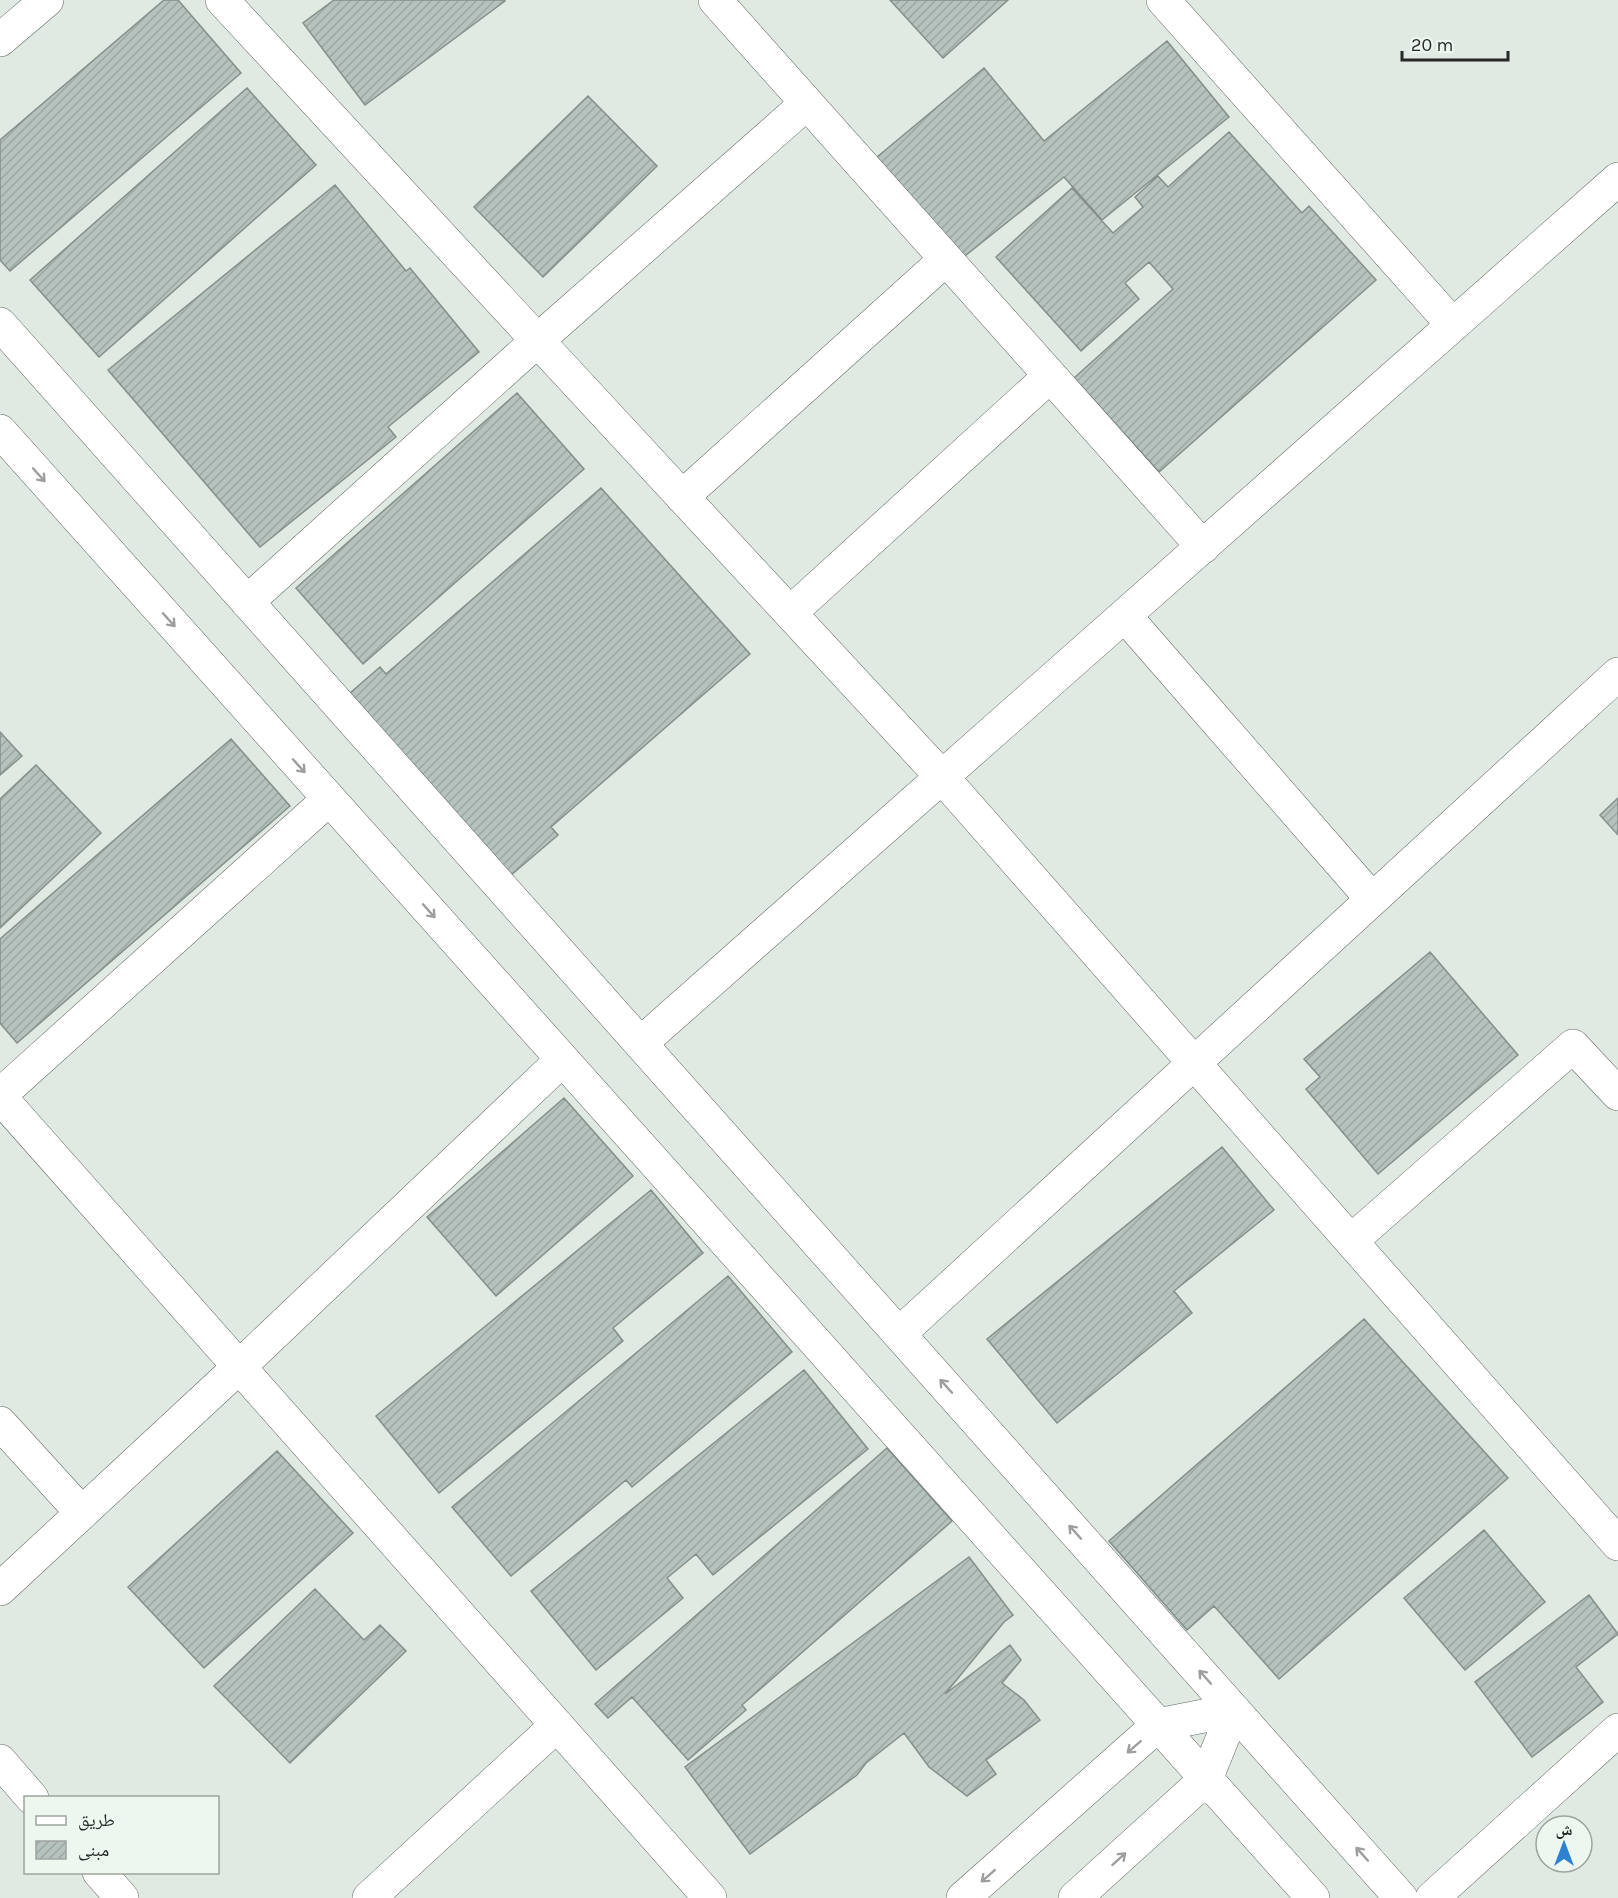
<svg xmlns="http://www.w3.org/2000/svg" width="1618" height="1898" font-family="Karla,'Noto Naskh Arabic',sans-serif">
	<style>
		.building { fill: url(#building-hatch); stroke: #848f8b; stroke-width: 1.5 }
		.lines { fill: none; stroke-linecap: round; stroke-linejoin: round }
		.street-casing { stroke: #616963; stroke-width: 34 }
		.street { stroke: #fff; stroke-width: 33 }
		.oneway { stroke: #9d9e9d }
	</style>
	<defs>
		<pattern id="building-hatch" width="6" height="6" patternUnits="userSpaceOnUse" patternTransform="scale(1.5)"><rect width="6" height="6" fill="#b6c2bd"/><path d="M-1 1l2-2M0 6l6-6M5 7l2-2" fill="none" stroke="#9ca7a2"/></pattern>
	</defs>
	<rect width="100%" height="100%" fill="#e0e9e2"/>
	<path class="building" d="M 164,0 L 178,0 L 241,73 L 10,271 L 0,260 L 0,140 Z
		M 334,0 L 504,0 L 505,1 L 365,105 L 303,23 Z
		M 890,0 L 1008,0 L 943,58 Z
		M 1167,41 L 1229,117 L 1102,220 L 1064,177 L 956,263 L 871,162 L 984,68 L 1044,141 Z
		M 247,88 L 316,165 L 99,357 L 30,280 Z
		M 588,96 L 657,166 L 543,277 L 474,207 Z
		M 1229,132 L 1302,213 L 1309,206 L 1376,280 L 1159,472 L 1074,378 L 1173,289 L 1149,262 L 1125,283 L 1139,299 L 1081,351 L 996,257 L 1072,188 L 1113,233 L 1143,207 L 1135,197 L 1158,176 L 1168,187 Z
		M 335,185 L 406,271 L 410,268 L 479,352 L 388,427 L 396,437 L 260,547 L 108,370 Z
		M 517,393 L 584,469 L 363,664 L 296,588 Z
		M 601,488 L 750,654 L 551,827 L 558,835 L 510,876 L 350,693 L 380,667 L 386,674 Z
		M 0,732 L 22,756 L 0,775 Z
		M 231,739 L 290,806 L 17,1043 L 0,1023 L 0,939 Z
		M 36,765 L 101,833 L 0,928 L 0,799 Z
		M 1618,798 L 1618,835 L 1600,815 Z
		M 1430,952 L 1518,1055 L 1378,1174 L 1306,1089 L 1320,1077 L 1304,1059 Z
		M 564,1098 L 633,1176 L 496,1296 L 427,1217 Z
		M 1222,1147 L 1274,1210 L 1174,1291 L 1192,1313 L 1057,1423 L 987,1339 Z
		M 651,1190 L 703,1253 L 613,1328 L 623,1341 L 439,1493 L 376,1416 Z
		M 728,1276 L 792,1352 L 632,1487 L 626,1480 L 511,1576 L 452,1507 Z
		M 1364,1319 L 1508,1478 L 1279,1679 L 1214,1606 L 1187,1630 L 1109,1541 Z
		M 804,1370 L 868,1449 L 713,1575 L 696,1554 L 667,1578 L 683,1598 L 596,1670 L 531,1591 Z
		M 887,1448 L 952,1521 L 742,1705 L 746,1710 L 688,1760 L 632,1697 L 608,1718 L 595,1704 Z
		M 277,1451 L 353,1533 L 204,1668 L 128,1587 Z
		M 1484,1530 L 1545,1602 L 1465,1670 L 1404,1598 Z
		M 969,1557 L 1013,1615 L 1004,1622 L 945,1694 L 1010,1645 L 1021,1660 L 1002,1683 L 1024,1700 L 1040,1720 L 986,1760 L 996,1774 L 967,1796 L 929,1767 L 904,1733 L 866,1763 L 857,1775 L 750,1854 L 685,1767 Z
		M 315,1589 L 364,1640 L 380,1625 L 406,1651 L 290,1763 L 214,1686 Z
		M 1589,1595 L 1618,1634 L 1576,1667 L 1603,1702 L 1532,1757 L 1475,1682 Z"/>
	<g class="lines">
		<defs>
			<path id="street" d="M 222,0 L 942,777 L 1618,1544
				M 715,0 L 1203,547
				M 1163,0 L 1453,325
				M 0,40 L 47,0
				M 0,324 L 1401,1898
				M 0,431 L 1313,1898
				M 682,497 L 946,259
				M 247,602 L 538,340 L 807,103
				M 790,613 L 1050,376
				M 1125,616 L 1372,899
				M 641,1043 L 1618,179
				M 0,1095 L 329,799
				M 0,1097 L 710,1898
				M 1351,1241 L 1573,1046 L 1618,1094
				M 899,1334 L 1618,674
				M 0,1423 L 82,1513
				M 0,1589 L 239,1367 L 562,1060
				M 0,1761 L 32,1798
				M 99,1872 L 122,1898
				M 369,1898 L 557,1725
				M 963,1898 L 1158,1725 L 1234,1710 L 1206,1779 L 1075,1898
				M 1432,1898 L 1618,1730"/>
		</defs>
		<use href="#street" class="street-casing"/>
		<use href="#street" class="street"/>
	</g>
	<defs><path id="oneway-shaft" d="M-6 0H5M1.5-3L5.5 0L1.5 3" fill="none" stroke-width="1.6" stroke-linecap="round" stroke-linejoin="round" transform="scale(1.5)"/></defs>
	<g class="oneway">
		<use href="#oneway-shaft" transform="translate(39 475) rotate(48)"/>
		<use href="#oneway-shaft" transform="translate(169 620) rotate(48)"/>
		<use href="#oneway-shaft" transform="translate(299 766) rotate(48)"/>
		<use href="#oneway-shaft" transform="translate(429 911) rotate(48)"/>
		<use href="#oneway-shaft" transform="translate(946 1386) rotate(-132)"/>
		<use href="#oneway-shaft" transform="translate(1075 1532) rotate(-132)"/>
		<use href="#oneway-shaft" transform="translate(1205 1677) rotate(-132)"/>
		<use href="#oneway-shaft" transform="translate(1134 1747) rotate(139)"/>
		<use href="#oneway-shaft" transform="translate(1362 1854) rotate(-132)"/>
		<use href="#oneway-shaft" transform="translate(1119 1859) rotate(-42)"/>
		<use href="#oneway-shaft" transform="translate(988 1876) rotate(139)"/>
	</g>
	<rect x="24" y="1796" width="195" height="78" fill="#edf6ef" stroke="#9da49e" stroke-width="1.5"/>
	<rect x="36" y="1816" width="30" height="9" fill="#ffffff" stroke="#9da49e" stroke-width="1.5"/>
	<text x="78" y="1826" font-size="18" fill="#252825">طريق</text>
	<rect x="36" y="1841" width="30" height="18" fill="url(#building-hatch)" stroke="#9da49e" stroke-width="1.5"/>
	<text x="78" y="1856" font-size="18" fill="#252825">مبنى</text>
	<g transform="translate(1564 1844)"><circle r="28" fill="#edf6ef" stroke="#9da49e" stroke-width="1.5"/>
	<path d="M0-4.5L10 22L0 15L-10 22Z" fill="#2d83d1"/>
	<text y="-9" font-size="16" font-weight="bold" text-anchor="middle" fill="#252825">ش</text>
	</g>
	<path d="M1402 51v9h106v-9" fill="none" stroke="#252825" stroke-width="3"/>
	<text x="1411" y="51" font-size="18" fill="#252825" stroke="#edf6ef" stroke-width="4.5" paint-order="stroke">20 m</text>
</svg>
